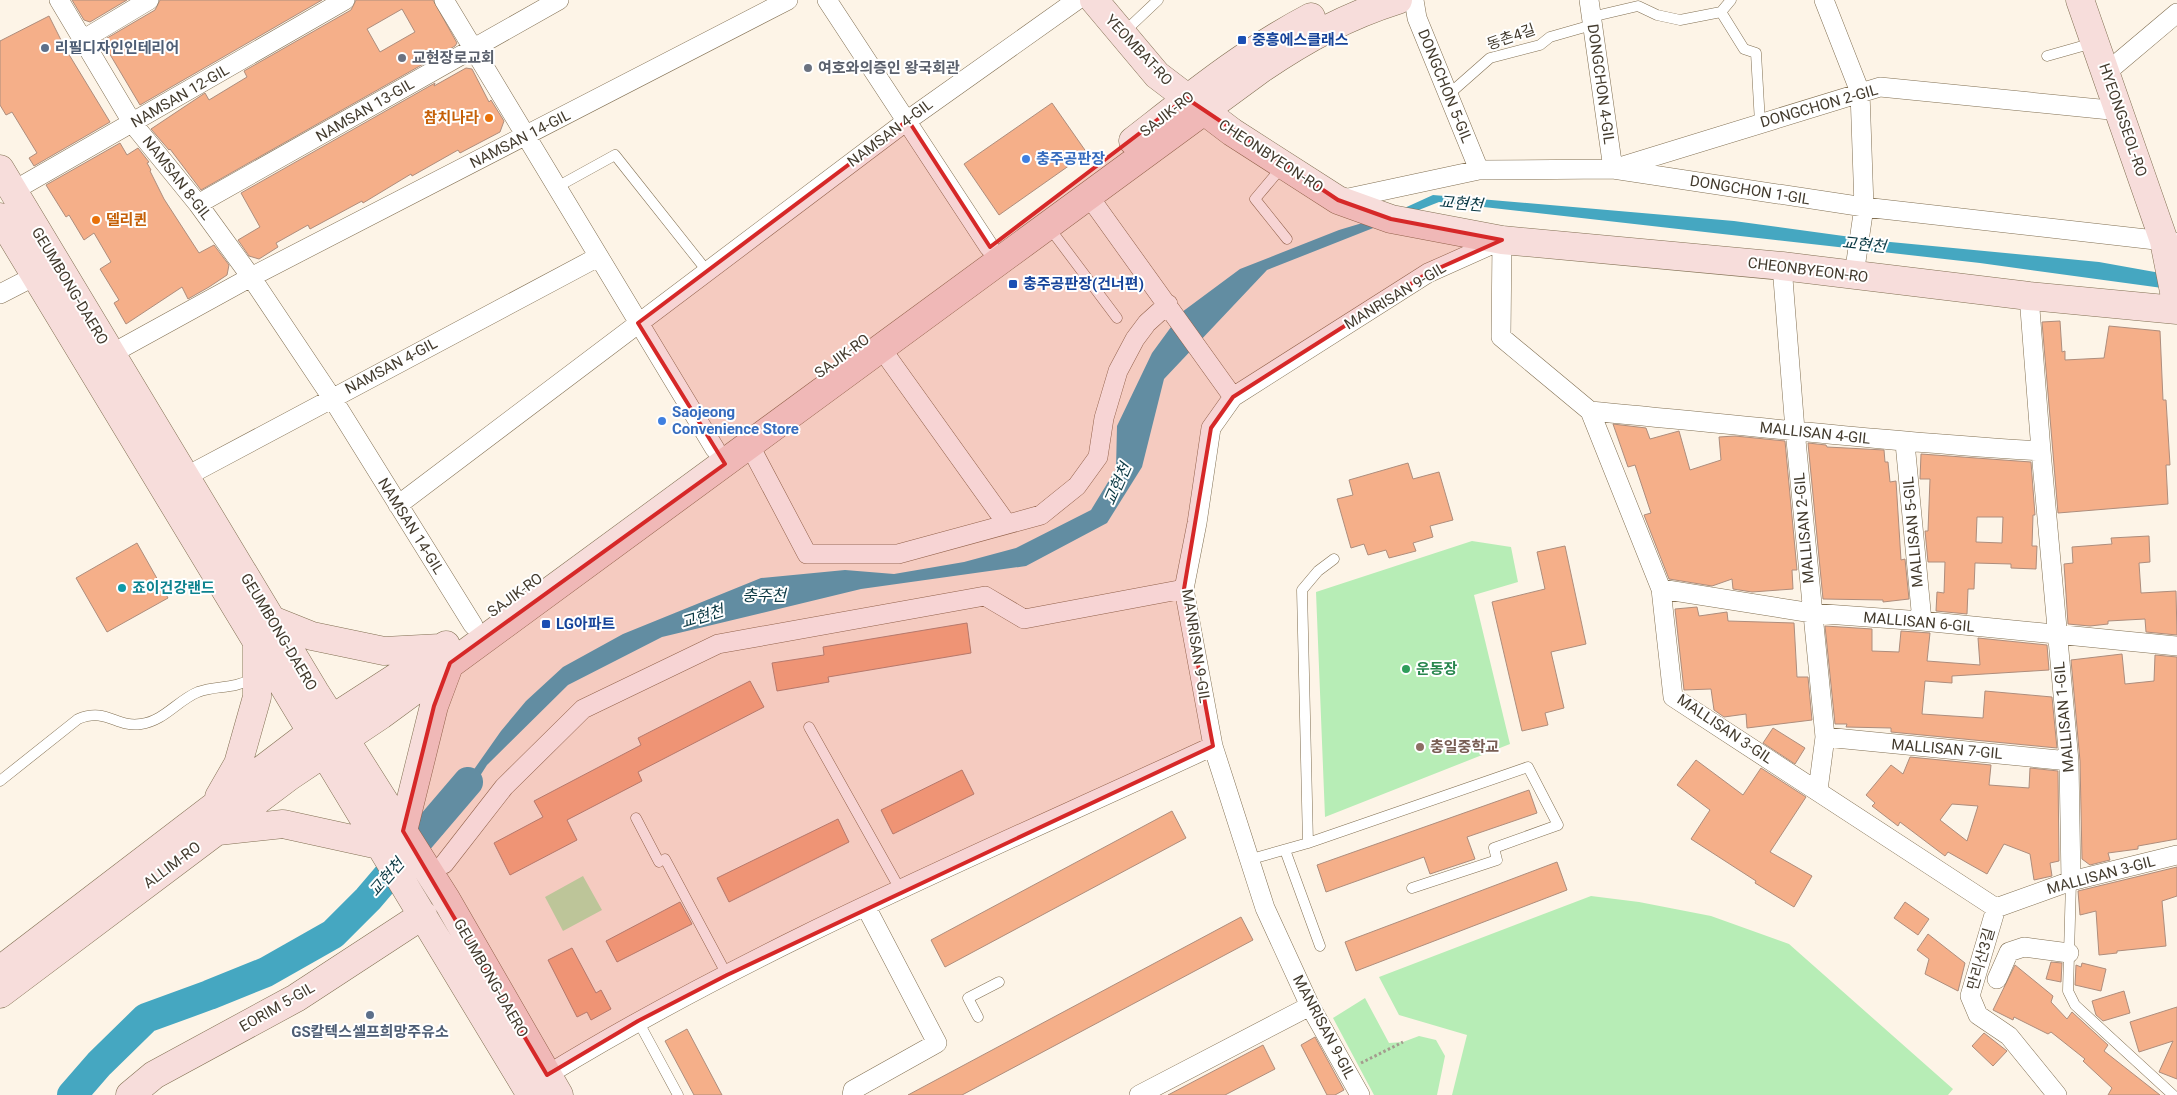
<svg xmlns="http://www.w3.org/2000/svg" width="2177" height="1095" font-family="Roboto,'Noto Sans KR',sans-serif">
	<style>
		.green { fill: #b7edb6 }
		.water { fill: #45a7c1 }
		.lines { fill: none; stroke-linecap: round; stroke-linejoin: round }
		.river { stroke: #45a7c1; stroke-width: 30 }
		.building { fill: #f5af89; stroke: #ae8d7c; fill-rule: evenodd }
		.lane-casing { stroke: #827053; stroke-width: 11 }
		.street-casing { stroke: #827053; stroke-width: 20 }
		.secondary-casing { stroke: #827053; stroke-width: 29 }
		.path { stroke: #a49b8e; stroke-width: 3; stroke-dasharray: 2.5 2.5; stroke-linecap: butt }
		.lane { stroke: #fff; stroke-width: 10 }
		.street { stroke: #fff; stroke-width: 19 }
		.secondary { stroke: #f7dddb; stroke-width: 28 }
		.marked { fill: #d62828; fill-opacity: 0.2; stroke: #d62828; stroke-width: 4; stroke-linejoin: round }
		.transit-dot { fill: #1a4fb4; stroke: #fff; stroke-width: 2 }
		.service-dot { fill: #5c6f8a; stroke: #fff; stroke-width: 2 }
		.worship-dot { fill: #6b7280; stroke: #fff; stroke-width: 2 }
		.food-dot { fill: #e8710a; stroke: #fff; stroke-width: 2 }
		.shop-dot { fill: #3f7fe0; stroke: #fff; stroke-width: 2 }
		.culture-dot { fill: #0f9aa8; stroke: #fff; stroke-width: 2 }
		.leisure-dot { fill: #2e9e5b; stroke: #fff; stroke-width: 2 }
		.education-dot { fill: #8d6e63; stroke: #fff; stroke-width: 2 }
		.labels { text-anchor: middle; stroke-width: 4; stroke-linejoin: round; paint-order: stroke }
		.street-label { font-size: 15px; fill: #433b2e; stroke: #fff }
		.transit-label { font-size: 15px; font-weight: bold; fill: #164399; stroke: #fff; text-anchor: start }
		.service-label { font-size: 15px; font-weight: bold; fill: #4e5e75; stroke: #fff; text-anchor: start }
		.worship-label { font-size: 15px; font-weight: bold; fill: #5b616d; stroke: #fff; text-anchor: start }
		.food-label { font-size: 15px; font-weight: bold; fill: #c56008; stroke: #fff; text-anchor: end }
		.shop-label { font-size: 15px; font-weight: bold; fill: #366cbe; stroke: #fff; text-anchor: start }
		.culture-label { font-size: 15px; font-weight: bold; fill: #0d838f; stroke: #fff; text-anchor: start }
		.leisure-label { font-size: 15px; font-weight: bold; fill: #27864d; stroke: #fff; text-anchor: start }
		.education-label { font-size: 15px; font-weight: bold; fill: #785e54; stroke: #fff; text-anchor: start }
		.water-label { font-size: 16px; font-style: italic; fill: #0a3843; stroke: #fff }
	</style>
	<rect width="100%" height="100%" fill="#fdf4e7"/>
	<path class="green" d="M 1472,541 L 1511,547 L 1518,582 L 1474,595 L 1510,744 L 1325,817 L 1316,592 Z
		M 583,876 L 602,910 L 563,931 L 545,897 Z
		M 1591,896 L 1639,902 L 1711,916 L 1789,944 L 1953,1089 L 1948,1095 L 1452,1095 L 1467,1035 L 1399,1015 L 1379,977 Z
		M 1365,998 L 1389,1043 L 1403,1042 L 1419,1036 L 1436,1040 L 1445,1056 L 1437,1095 L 1374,1095 L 1333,1018 Z"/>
	<path class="water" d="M 1433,195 L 1734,221 L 1880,241 L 2099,262 L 2177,276 L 2177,290 L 1980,263 L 1439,202 L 1267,270 L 1164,379 L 1142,467 L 1107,523 L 1026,566 L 861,589 L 662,637 L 568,685 L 487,765 L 442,835 L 440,808 L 463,785 L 501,731 L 526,701 L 563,667 L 623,634 L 761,578 L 845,570 L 894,574 L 964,562 L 1016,548 L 1091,510 L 1116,469 L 1117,426 L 1152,353 L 1182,312 L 1240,269 L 1339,230 L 1389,215 Z"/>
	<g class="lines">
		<path class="river" d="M 72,1095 L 99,1064 L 146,1018 L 209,995 L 266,972 L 333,934 L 368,899 L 468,782"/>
	</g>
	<path class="building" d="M 72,0 L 127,0 L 90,22 L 84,20 Z
		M 160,0 L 322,0 L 140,105 L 102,41 L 155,10 Z
		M 356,0 L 433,0 L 457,43 L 455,46 L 201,190 L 170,149 L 169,150 L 151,129 L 205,93 L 209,100 L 247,77 L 244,71 L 351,10 ZM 402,9 L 415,32 L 380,52 L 367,29 Z
		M 49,16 L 65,48 L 110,122 L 34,166 L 29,158 L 37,153 L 12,112 L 6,115 L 0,105 L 0,41 Z
		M 466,68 L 472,69 L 489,102 L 491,100 L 504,121 L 500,132 L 460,153 L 458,150 L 412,176 L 411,174 L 363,203 L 362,201 L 310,229 L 308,225 L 276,243 L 278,247 L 259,259 L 249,256 L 238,240 L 260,227 L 241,193 L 435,83 L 434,86 Z
		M 1052,103 L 1087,153 L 999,215 L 964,164 Z
		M 120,143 L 127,155 L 138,148 L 149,162 L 147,163 L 151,170 L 150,171 L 164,199 L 199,253 L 214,245 L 229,265 L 227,275 L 209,287 L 188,299 L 182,287 L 126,324 L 114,303 L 119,300 L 100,269 L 111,262 L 94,233 L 84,240 L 69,215 L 66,217 L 46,185 Z
		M 2060,321 L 2062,352 L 2065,351 L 2065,360 L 2104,358 L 2109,326 L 2160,331 L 2163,400 L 2166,400 L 2170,465 L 2166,465 L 2168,504 L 2058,513 L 2042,322 Z
		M 1613,424 L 1646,428 L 1650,439 L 1679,431 L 1690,470 L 1721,460 L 1719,437 L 1735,436 L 1785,441 L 1797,570 L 1792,570 L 1793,589 L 1752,592 L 1733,589 L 1732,579 L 1712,586 L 1669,579 L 1644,515 L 1651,513 L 1635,465 L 1628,467 Z
		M 1808,443 L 1826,445 L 1827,447 L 1884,450 L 1885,462 L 1888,462 L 1890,482 L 1896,481 L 1901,560 L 1905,559 L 1909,599 L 1883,602 L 1883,600 L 1823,599 Z
		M 1921,454 L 2031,462 L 2035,515 L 2033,515 L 2032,546 L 2037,546 L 2036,569 L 2011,568 L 2011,564 L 1975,563 L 1974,589 L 1968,589 L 1967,614 L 1936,611 L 1937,592 L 1944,593 L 1945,562 L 1928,562 L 1925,531 L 1928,531 L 1930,479 L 1920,479 ZM 1977,517 L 2003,517 L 2002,543 L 1976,542 Z
		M 1408,463 L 1413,479 L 1439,472 L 1453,520 L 1430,526 L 1433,537 L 1413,543 L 1416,551 L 1389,558 L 1386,550 L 1368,555 L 1364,544 L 1351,548 L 1337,499 L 1353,495 L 1349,480 Z
		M 2149,536 L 2150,562 L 2139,563 L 2141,593 L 2176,591 L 2177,635 L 2146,632 L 2145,619 L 2108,621 L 2108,624 L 2090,626 L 2068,624 L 2064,564 L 2073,563 L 2072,547 L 2112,544 L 2111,538 Z
		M 137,543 L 168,598 L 107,632 L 76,578 Z
		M 1565,546 L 1586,644 L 1551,652 L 1564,708 L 1545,713 L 1548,725 L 1522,731 L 1492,602 L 1545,589 L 1537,552 Z
		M 1697,607 L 1699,616 L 1727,612 L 1728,621 L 1794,623 L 1797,677 L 1808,677 L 1812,720 L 1747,728 L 1746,714 L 1724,717 L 1714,710 L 1711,689 L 1684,690 L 1675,609 Z
		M 967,623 L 971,653 L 828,677 L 829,682 L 777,691 L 772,663 L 824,655 L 823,647 Z
		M 1825,626 L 1872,629 L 1872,651 L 1899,652 L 1901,631 L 1930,633 L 1927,661 L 1980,665 L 1978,638 L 2047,645 L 2049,670 L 1952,676 L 1952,683 L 1925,681 L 1922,714 L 1983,718 L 1985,691 L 2052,697 L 2057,748 L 1891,732 L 1891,728 L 1846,727 L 1847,724 L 1835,724 Z
		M 2122,654 L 2125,684 L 2154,681 L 2155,655 L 2177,657 L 2177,839 L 2138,846 L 2138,849 L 2108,853 L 2110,860 L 2090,865 L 2082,859 L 2080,761 L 2071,660 Z
		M 750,681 L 764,707 L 638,772 L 642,781 L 567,820 L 577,840 L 510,875 L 494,843 L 543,817 L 534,801 L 641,745 L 638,738 Z
		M 1773,728 L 1805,748 L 1795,764 L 1763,743 Z
		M 1910,757 L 1991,765 L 1989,785 L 2029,788 L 2030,768 L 2058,771 L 2059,861 L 2050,863 L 2052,876 L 2034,880 L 2030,854 L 2004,844 L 1987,874 L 1948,852 L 1945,856 L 1900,822 L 1898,826 L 1872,806 L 1875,803 L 1866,795 L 1891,765 L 1903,774 ZM 1952,804 L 1978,806 L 1967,841 L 1940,820 Z
		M 1696,760 L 1743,795 L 1761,768 L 1806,797 L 1770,852 L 1812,876 L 1794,907 L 1755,883 L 1756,881 L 1691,839 L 1710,810 L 1677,785 Z
		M 962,770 L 974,794 L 893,834 L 881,810 Z
		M 1529,790 L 1537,813 L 1467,837 L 1475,859 L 1430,874 L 1424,857 L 1326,892 L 1317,865 Z
		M 1172,811 L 1186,838 L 945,967 L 931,940 Z
		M 838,819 L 849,842 L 729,902 L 717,878 Z
		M 1557,862 L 1567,890 L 1356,971 L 1345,942 Z
		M 2177,867 L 2177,896 L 2162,901 L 2166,946 L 2117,951 L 2117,953 L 2099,955 L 2096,911 L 2080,915 L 2078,891 Z
		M 680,902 L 692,924 L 617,962 L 606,941 Z
		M 1905,902 L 1929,919 L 1918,935 L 1894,918 Z
		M 1241,917 L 1253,940 L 962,1095 L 908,1095 Z
		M 1928,934 L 1965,963 L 1958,991 L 1925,974 L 1929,959 L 1917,950 Z
		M 572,948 L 596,993 L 601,990 L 611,1009 L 591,1020 L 587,1012 L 577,1017 L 548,960 Z
		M 2051,962 L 2062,963 L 2061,982 L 2046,979 Z
		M 2082,963 L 2106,969 L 2101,991 L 2075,985 L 2076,965 L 2081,967 Z
		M 2015,965 L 2053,996 L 2051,1002 L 2067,1019 L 2072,1012 L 2108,1045 L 2104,1051 L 2160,1095 L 2108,1095 L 2112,1088 L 2083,1061 L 2085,1059 L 2051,1032 L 2048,1034 L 2014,1017 L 2013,1020 L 1993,1010 Z
		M 2124,991 L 2130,1013 L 2103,1021 L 2096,1015 L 2092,1001 Z
		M 2177,1007 L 2177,1079 L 2159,1072 L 2173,1041 L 2139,1052 L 2130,1022 Z
		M 687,1029 L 722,1095 L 694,1095 L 665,1041 Z
		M 1984,1033 L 2007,1051 L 1993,1066 L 1972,1046 Z
		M 1315,1037 L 1344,1090 L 1335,1095 L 1327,1095 L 1301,1045 Z
		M 1263,1045 L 1275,1069 L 1225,1095 L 1168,1095 Z"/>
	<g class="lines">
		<defs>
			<path id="lane" d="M 1731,0 L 1721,12 L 1744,49 L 1756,53 L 1760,123
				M 1591,17 L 1638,6 L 1657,15 L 1680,20 L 1721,12
				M 1122,34 L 1158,0
				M 2047,56 L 2093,43
				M 1448,95 L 1490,58 L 1540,45 L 1550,37 L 1592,25
				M 1282,167 L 1255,199 L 1287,239
				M 557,187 L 615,155 L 707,271
				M 1048,226 L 1117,318
				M 809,727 L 901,891
				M 0,781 L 78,719 C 107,707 116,728 141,724 C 164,721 178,700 198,692 C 217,685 232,690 254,678
				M 636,818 L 659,862
				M 1308,843 L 1528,767 L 1558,825 L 1494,848 L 1497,860 L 1412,888
				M 1285,850 L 1320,946
				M 665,859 L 727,975
				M 1248,860 L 1308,843 L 1302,590 L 1318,571 L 1334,559
				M 2071,881 L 2068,991 L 2075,1005 L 2173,1095
				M 978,1017 L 968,998 L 999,982
				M 638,1021 L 678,1095"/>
			<path id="street" d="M 59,0 L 133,124 L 198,204 L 251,277 L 332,398 L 473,625
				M 444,0 L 715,449
				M 827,0 L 989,247
				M 1414,0 L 1417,18 L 1479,170
				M 1589,0 L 1613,169 L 1880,87 L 2120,111
				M 1824,0 L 1860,92 L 1864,207 L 1854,275
				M 84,39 L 149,0
				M 2107,72 L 2177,13
				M 13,191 L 345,0
				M 1088,195 L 1233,397
				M 1339,200 L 1479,170 L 1613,169 L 1864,207 L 2173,242
				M 198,204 L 559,0
				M 1782,266 L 1795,430 L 1825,737 L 1818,790
				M 0,294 L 35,276
				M 2029,296 L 2041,451 L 2069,761 L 2071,881
				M 881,348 L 1007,524
				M 111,354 L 251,277 L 788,0
				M 1590,411 C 1740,425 1890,442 2041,451
				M 1905,443 L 1922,621
				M 750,446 L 807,554 L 898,554 L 1041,515 L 1077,486 L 1098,457 L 1104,418 L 1118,371 L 1135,339 L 1147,323 L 1168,304
				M 185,477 L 598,257
				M 398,505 L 908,120 L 1077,0
				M 1661,589 L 1812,613 L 1922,621 L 2177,646
				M 1825,737 L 2069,761
				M 444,864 L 504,787 L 583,709 L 718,644 L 985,596 L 1024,619 L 1184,589
				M 1996,908 L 1970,996 L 1978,1015 L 2009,1036 L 2057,1095
				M 1997,979 L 2009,952 L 2024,947 L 2069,953
				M 547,1075 C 758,946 989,850 1213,746
				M 852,1095 L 853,1090 L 937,1043 L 866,907
				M 1139,1095 L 1310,1006
				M 1360,1095 L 1310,1006 L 1265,908 L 1213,746 L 1184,589 L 1197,523 L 1211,428 L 1233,397 L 1428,273 L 1502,240 L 1501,337 L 1590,411 L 1661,589 L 1673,697 L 1996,908 L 2071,881 L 2177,855"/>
			<path id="secondary" d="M 1094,0 L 1157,75 L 1232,132 L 1338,200 L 1391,219 L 1502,240 L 1782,266 L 2029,296 L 2177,310
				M 2080,0 L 2164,241 L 2177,307
				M 1133,141 C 1191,96 1246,51 1311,17
				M 0,169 L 315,692 L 446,899 L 559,1095
				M 0,217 L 531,1095
				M 272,620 L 312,636 L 384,651 L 441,648
				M 219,797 L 238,764 L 257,697 L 257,646
				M 218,831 L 283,824 L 379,845
				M 403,831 L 434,706 L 450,663
				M 0,970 L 310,733 L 446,645
				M 0,994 L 290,776 L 381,715 L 1261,69 C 1305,39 1347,16 1398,0
				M 130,1095 L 154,1075 L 296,998 L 423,915"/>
		</defs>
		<use href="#lane" class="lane-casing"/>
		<use href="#street" class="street-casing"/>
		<use href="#secondary" class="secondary-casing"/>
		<path class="path" d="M 1361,1063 L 1403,1042"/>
		<use href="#lane" class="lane"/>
		<use href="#street" class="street"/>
		<use href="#secondary" class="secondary"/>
	</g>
	<path class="marked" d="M 1186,98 L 1338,200 L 1391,219 L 1502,240 L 1428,273 L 1233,397 L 1211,428 L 1184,589 L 1213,746 L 727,975 L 638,1021 L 547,1075 L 403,831 L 434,706 L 450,663 L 725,464 L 638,323 L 908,120 L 990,247 Z"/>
	<g class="transit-dot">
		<rect x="1237" y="35" width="10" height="10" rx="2.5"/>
		<rect x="1008" y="279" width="10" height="10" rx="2.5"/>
		<rect x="541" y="619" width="10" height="10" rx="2.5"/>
	</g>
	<g class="service-dot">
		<circle cx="45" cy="48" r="5"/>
		<circle cx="370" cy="1015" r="5"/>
	</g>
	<g class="worship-dot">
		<circle cx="402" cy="58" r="5"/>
		<circle cx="808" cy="68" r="5"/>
	</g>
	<g class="food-dot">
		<circle cx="489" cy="118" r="5"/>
		<circle cx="96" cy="220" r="5"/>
	</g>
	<g class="shop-dot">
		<circle cx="1026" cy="159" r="5"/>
		<circle cx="662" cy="421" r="5"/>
	</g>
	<circle class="culture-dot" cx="122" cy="588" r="5"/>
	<circle class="leisure-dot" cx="1406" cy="669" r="5"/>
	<circle class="education-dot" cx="1420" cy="747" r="5"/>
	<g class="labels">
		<g class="street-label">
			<text transform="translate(1511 37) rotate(-19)" y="5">동촌4길</text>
			<text transform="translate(1139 50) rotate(47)" y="5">YEOMBAT-RO</text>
			<text transform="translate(1601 84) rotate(82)" y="5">DONGCHON 4-GIL</text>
			<text transform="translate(1445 86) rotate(68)" y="5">DONGCHON 5-GIL</text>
			<text transform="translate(180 96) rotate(-30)" y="5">NAMSAN 12-GIL</text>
			<text transform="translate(1819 106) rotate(-16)" y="5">DONGCHON 2-GIL</text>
			<text transform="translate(365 110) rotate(-30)" y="5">NAMSAN 13-GIL</text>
			<text transform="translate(1167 114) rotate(-38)" y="5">SAJIK-RO</text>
			<text transform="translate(2123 120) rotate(71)" y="5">HYEONGSEOL-RO</text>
			<text transform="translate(890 133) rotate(-37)" y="5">NAMSAN 4-GIL</text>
			<text transform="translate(520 139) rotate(-27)" y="5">NAMSAN 14-GIL</text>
			<text transform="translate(1271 156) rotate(33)" y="5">CHEONBYEON-RO</text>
			<text transform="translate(177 178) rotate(52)" y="5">NAMSAN 8-GIL</text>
			<text transform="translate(1750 190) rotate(9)" y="5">DONGCHON 1-GIL</text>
			<text transform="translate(1808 270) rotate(7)" y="5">CHEONBYEON-RO</text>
			<text transform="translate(70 286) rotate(59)" y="5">GEUMBONG-DAERO</text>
			<text transform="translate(1395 296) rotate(-31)" y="5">MANRISAN 9-GIL</text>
			<text transform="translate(842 356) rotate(-36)" y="5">SAJIK-RO</text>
			<text transform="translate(391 366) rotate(-28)" y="5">NAMSAN 4-GIL</text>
			<text transform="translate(1815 433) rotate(6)" y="5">MALLISAN 4-GIL</text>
			<text transform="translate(411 526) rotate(58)" y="5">NAMSAN 14-GIL</text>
			<text transform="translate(1804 528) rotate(-95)" y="5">MALLISAN 2-GIL</text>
			<text transform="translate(1913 532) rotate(-95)" y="5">MALLISAN 5-GIL</text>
			<text transform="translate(515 595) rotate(-36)" y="5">SAJIK-RO</text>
			<text transform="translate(1919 622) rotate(5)" y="5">MALLISAN 6-GIL</text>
			<text transform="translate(279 632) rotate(59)" y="5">GEUMBONG-DAERO</text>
			<text transform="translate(1196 646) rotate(81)" y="5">MANRISAN 9-GIL</text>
			<text transform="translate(2064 717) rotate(-95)" y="5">MALLISAN 1-GIL</text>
			<text transform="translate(1725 729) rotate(34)" y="5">MALLISAN 3-GIL</text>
			<text transform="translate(1947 749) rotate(5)" y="5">MALLISAN 7-GIL</text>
			<text transform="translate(172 865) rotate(-37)" y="5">ALLIM-RO</text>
			<text transform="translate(2101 875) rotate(-15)" y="5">MALLISAN 3-GIL</text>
			<text transform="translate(1981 959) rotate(-74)" y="5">만리산3길</text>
			<text transform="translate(491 978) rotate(60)" y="5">GEUMBONG-DAERO</text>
			<text transform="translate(277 1007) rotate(-30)" y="5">EORIM 5-GIL</text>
			<text transform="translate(1324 1027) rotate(62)" y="5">MANRISAN 9-GIL</text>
		</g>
		<g class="transit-label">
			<text x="1252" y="45">중흥에스클래스</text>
			<text x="1023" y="289">충주공판장(건너편)</text>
			<text x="556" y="629">LG아파트</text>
		</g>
		<g class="service-label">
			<text x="55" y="53">리필디자인인테리어</text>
			<text x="370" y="1037" text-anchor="middle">GS칼텍스셀프희망주유소</text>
		</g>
		<g class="worship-label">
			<text x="412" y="63">교현장로교회</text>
			<text x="818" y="73">여호와의증인 왕국회관</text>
		</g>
		<g class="food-label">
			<text x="479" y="123">참치나라</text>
			<text x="106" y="225" text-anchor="start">델리퀸</text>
		</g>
		<g class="shop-label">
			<text x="1036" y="164">충주공판장</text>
			<text x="672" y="417">Saojeong<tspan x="672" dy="17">Convenience Store</tspan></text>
		</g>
		<g class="culture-label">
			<text x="132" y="593">죠이건강랜드</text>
		</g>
		<g class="leisure-label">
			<text x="1416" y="674">운동장</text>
		</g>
		<g class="education-label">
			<text x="1430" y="752">충일중학교</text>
		</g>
		<g class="water-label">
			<text transform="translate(1461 203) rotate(5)" y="6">교현천</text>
			<text transform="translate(1864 244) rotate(6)" y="6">교현천</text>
			<text transform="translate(1117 484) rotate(-66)" y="6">교현천</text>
			<text x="764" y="601">충주천</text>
			<text transform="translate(702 616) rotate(-17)" y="6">교현천</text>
			<text transform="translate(386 877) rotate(-49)" y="6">교현천</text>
		</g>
	</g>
</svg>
